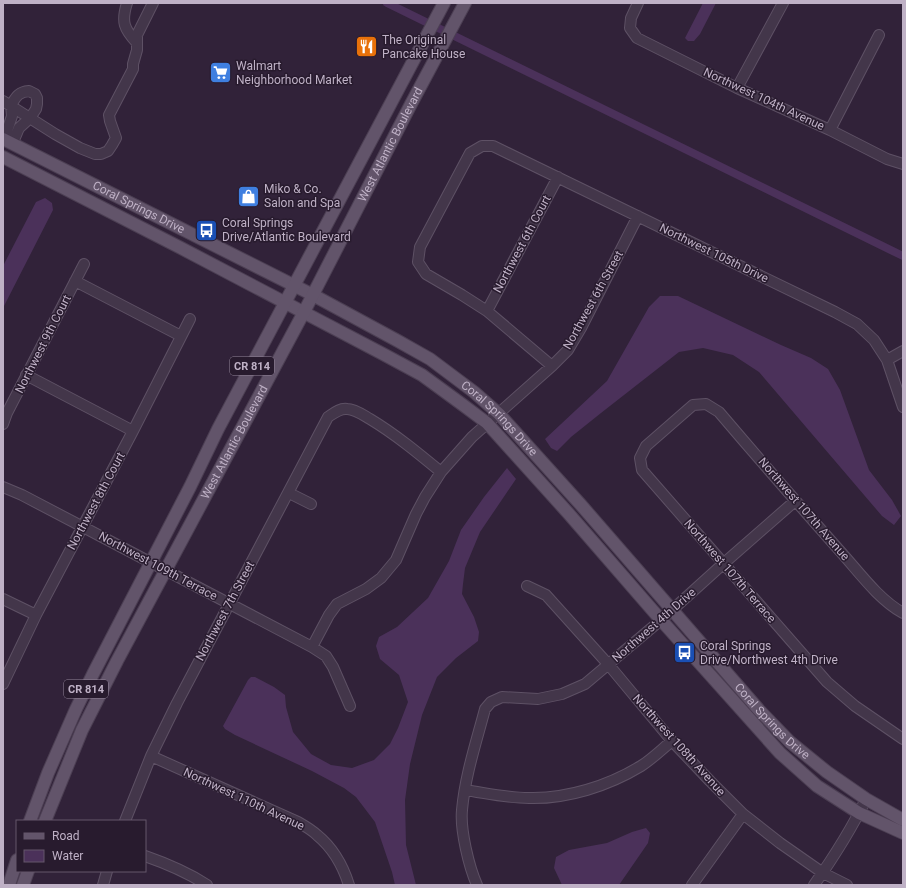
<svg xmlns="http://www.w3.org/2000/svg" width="906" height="888" font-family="Roboto,sans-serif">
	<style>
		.water { fill: #4b315a }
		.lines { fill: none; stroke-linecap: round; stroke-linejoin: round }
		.canal { stroke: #4b315a; stroke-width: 8 }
		.minor-casing { stroke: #5e5165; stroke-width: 12 }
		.major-casing { stroke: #4c3f53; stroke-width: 14 }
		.minor { stroke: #43364a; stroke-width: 10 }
		.major { stroke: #62546a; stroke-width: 12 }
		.labels { text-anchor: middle; stroke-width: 3; stroke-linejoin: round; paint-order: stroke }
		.shield { fill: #281b2e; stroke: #928498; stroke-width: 1 }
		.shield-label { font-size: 11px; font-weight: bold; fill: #bfb1c6 }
		.poi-label { font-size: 12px; fill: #bfb1c6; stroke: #281b2e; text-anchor: start }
		.street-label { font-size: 12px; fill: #bfb1c6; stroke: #281b2e }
	</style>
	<rect width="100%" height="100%" fill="#312239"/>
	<path class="water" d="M 703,3 L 716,3 L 700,34 L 694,41 L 688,41 L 685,38 Z
		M 45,198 L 52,203 L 53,210 L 3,308 L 3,266 L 36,202 Z
		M 660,296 L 678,296 L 781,345 L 811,358 L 828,369 L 840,390 L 869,470 L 892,500 L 901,516 L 894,525 L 882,516 L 759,372 L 733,355 L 703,348 L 679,352 L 601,413 L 571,437 L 557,451 L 551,448 L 545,439 L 607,381 L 649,307 Z
		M 507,468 L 516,479 L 480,532 L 465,568 L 463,584 L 462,594 L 474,617 L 479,632 L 478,641 L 456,658 L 437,677 L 422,715 L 410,764 L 405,800 L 406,845 L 416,885 L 395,885 L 392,872 L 375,822 L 356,797 L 344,788 L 312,771 L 235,735 L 225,729 L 223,726 L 248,680 L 251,677 L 255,677 L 274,687 L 285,695 L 286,707 L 293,732 L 311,754 L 331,765 L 352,768 L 374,760 L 390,744 L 398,728 L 408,702 L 399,675 L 380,659 L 376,646 L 379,637 L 397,627 L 428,598 L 449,561 L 461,530 L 484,497 Z
		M 646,828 L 650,833 L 648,843 L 619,885 L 562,885 L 554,868 L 556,857 L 569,850 L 607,843 L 632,832 Z"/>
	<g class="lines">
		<path class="canal" d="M 387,3 L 903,256"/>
		<defs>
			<path id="minor" d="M 127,3 C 121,22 124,29 137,43
				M 638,3 L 631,18 L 630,28 L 637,38 L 737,88 L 830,130 L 887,159 L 903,164
				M 737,88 L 783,3
				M 29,91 L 35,94 L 37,98 L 37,104 L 36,109 L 30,118 L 19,128 L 14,140 L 8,141 L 7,131 L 12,116 L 11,105 C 16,97 18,92 29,91 Z
				M 3,101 L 55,134 L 80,148 L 95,154 L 101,154 L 108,151 L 112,145 L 116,138 L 110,121 L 109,115 L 133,69 L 133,64 L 137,50 L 137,35 L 153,3
				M 830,130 L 879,35
				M 75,281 L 181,336
				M 487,311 L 558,177
				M 887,360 L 903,351
				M 552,366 L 487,311 L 462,295 L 426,274 L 418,262 L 420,247 L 470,153 L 482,146 L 493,146 L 835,312 L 857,324 L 874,340 L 887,360 L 903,407
				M 26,375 L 133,431
				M 3,424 L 7,413 L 84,264
				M 3,487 L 22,495 L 312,647 L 326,656 L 333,667 L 350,706
				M 289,493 L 311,504
				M 527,586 L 546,595 L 608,664 L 672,741 L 710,781 L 743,814 L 780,843 L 823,873 L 847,885
				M 3,599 L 36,615
				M 903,613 C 878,599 859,572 840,551 C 799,505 759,459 719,412 L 706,404 L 693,405 L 646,446 L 640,458 L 642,470 L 827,682 L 855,706 L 903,739
				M 312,647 L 329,615 L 337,604 L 366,589 L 381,578 L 396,560 L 416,514 L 425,497 L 441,472 L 472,437 L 552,366 L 568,350 L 581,328 L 638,216
				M 3,684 L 36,615 L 133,431 L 190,319
				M 151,756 L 298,822 C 305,826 312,830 317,835 C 333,848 343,866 349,885
				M 465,790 C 486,793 507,798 529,798 C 567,799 608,786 641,766 C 652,759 662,749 672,741
				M 125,821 L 151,756 L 177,703 L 328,417 C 334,413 340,408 347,409 C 355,409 363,415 370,419 C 395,434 418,453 441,472
				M 145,856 C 168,864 187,872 207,885
				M 103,885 L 107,871
				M 477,885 C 469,867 460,830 462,810 C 465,776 476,743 485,709 L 491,702 L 502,697 L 538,699 L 562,694 L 585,684 L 661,620 L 723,564 L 795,501
				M 692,885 L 743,814
				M 814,885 C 833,858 852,828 866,799"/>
			<g id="major">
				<path id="s1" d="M 3,139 L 313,295 L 398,341 L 430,359 L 474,392 L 499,414 L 581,505 L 759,710 L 790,742 L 827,772 L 866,799 L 903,820"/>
				<path d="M 3,157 L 181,248 L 383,354 L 422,375 L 463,405 L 487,423 L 569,514 L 661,620 L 780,753 L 817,786 L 859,813 L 903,833"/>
				<path d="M 30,821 L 48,773 L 76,709 L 93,674 L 190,487 L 218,429 L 444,3"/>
				<path id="s2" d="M 45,821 L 82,730 L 117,661 L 304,312 L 411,104 L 465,3"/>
				<path d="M 9,885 L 17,860"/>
				<path d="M 23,885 L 28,871"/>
			</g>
		</defs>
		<use href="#minor" class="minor-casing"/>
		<use href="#major" class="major-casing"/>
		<use href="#minor" class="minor"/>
		<use href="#major" class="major"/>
	</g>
	<defs>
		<symbol id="restaurant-square" viewBox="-11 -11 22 22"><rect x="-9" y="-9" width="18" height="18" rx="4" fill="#e8710a" stroke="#281b2e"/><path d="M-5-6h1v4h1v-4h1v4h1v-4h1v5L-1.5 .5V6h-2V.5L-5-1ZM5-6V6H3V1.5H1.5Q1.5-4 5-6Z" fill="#fff"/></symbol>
		<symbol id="supermarket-square" viewBox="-11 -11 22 22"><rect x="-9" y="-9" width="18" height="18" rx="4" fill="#3f7fe0" stroke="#281b2e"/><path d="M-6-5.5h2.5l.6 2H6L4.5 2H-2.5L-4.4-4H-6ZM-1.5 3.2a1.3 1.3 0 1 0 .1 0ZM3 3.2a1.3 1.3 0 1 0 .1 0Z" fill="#fff"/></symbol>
		<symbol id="shop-square" viewBox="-11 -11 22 22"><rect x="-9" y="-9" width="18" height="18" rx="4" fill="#3f7fe0" stroke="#281b2e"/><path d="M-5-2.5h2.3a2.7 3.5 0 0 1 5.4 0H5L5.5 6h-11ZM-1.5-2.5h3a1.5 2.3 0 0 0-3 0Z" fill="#fff"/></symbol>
		<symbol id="bus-square" viewBox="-11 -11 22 22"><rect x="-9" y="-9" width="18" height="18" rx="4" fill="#1a4fb4" stroke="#281b2e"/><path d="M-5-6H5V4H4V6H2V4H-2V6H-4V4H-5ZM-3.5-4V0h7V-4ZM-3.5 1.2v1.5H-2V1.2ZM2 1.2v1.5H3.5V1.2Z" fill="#fff"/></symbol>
	</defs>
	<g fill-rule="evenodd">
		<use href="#restaurant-square" x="354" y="34" width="25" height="25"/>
		<use href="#supermarket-square" x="208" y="60" width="25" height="25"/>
		<use href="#shop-square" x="236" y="184" width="25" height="25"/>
		<use href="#bus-square" x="194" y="218" width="25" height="25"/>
		<use href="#bus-square" x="672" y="640" width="25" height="25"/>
	</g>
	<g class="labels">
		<g class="shield">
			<rect x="230" y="357" width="44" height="18" rx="3"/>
			<rect x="64" y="680" width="44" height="18" rx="3"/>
		</g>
		<g class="shield-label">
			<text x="252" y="370">CR 814</text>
			<text x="86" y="693">CR 814</text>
		</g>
		<g class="poi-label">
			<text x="382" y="44">The Original<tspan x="382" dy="14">Pancake House</tspan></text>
			<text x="236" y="70">Walmart<tspan x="236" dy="14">Neighborhood Market</tspan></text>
			<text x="264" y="193">Miko &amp; Co.<tspan x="264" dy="14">Salon and Spa</tspan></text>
			<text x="222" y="227">Coral Springs<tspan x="222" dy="14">Drive/Atlantic Boulevard</tspan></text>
			<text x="700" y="650">Coral Springs<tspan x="700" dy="14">Drive/Northwest 4th Drive</tspan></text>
		</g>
		<g class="street-label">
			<text transform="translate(764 99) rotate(25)" y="4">Northwest 104th Avenue</text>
			<text dy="4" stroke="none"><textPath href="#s2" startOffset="760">West Atlantic Boulevard</textPath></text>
			<text dy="4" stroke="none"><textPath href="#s1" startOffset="152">Coral Springs Drive</textPath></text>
			<text transform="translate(522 244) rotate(-62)" y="4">Northwest 6th Court</text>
			<text transform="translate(714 253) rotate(26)" y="4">Northwest 105th Drive</text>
			<text transform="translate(593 300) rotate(-61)" y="4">Northwest 6th Street</text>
			<text transform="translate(43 344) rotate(-63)" y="4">Northwest 9th Court</text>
			<text dy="4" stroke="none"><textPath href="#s1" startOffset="572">Coral Springs Drive</textPath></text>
			<text dy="4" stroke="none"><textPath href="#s2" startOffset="424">West Atlantic Boulevard</textPath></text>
			<text transform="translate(96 501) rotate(-62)" y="4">Northwest 8th Court</text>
			<text transform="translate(804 509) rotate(49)" y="4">Northwest 107th Avenue</text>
			<text transform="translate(158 566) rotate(28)" y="4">Northwest 109th Terrace</text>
			<text transform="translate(730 571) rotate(49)" y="4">Northwest 107th Terrace</text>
			<text transform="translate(225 611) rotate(-62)" y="4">Northwest 7th Street</text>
			<text transform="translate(654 625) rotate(-41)" y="4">Northwest 4th Drive</text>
			<text dy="4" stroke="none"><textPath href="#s1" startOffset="980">Coral Springs Drive</textPath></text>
			<text transform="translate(679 745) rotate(48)" y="4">Northwest 108th Avenue</text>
			<text transform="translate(244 799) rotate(25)" y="4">Northwest 110th Avenue</text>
		</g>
	</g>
	<rect width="906" height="888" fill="none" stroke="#bfb1c6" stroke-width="8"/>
	<rect x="16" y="820" width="130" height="52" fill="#281b2e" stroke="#64576b"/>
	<rect x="24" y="833" width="20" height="6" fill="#62546a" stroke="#64576b"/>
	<text x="52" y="840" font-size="12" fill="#bfb1c6">Road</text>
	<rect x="24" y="850" width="20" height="12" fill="#4b315a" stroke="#64576b"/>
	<text x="52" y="860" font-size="12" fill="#bfb1c6">Water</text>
</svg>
